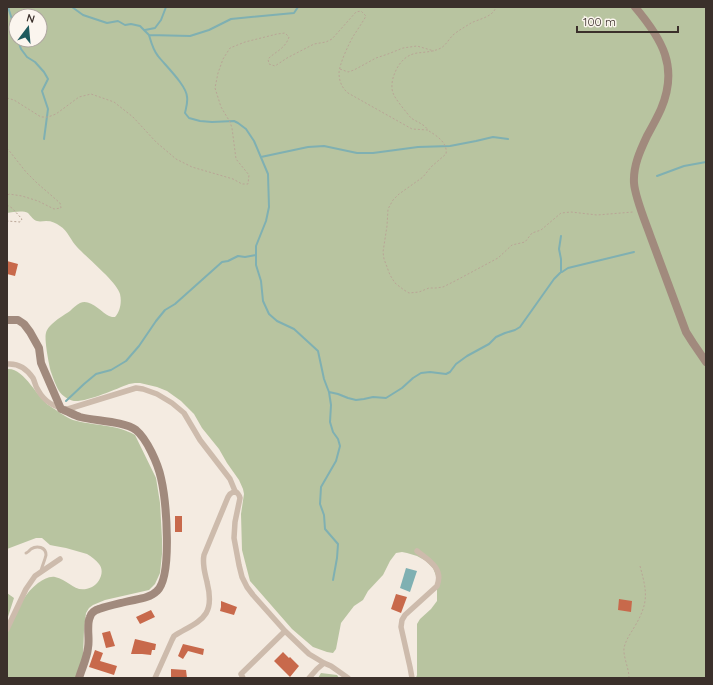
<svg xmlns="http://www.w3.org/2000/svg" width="713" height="685" font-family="Quicksand,sans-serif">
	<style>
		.green { fill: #b8c4a0; fill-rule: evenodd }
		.water { fill: #7fb0b2 }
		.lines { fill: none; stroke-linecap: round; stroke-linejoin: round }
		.stream { stroke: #7fb0b2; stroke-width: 2 }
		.building { fill: #c8694b }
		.path { stroke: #b9a596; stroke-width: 1; stroke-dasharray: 2 2; stroke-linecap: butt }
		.lane { stroke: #cdbbac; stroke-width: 3 }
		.street { stroke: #cdbbac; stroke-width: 5.5 }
		.secondary { stroke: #a18a7d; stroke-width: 8 }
	</style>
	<rect width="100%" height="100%" fill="#f4ebe1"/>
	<path class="green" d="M 7,7 L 706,7 L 706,678 L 416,678 L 417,675 L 417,624 L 420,619 L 431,609 L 437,601 L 437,578 L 433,568 L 426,561 L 417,556 L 407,553 L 402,552 L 396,553 L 390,561 L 383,575 L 368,591 L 363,600 L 354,606 L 341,623 L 336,649 L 333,653 L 327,652 L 313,647 L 292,629 L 250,581 L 242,550 L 241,514 L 244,494 L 243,489 L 239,480 L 227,463 L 219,449 L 202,428 L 194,414 L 181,401 L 167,391 L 157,387 L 140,383 L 135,383 L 129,384 C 116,389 87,402 74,401 C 69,400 62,396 59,391 C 56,386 53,378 51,372 C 49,365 44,339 46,333 C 48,324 63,316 70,311 C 73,308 76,305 80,303 C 90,298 101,312 109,316 C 111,317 113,317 115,317 C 120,312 122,302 120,294 C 117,282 87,258 77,247 C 71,241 68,231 60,226 C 56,223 52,221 46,221 C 43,221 40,222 37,221 C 33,220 31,216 28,213 C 23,210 13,212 7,213 ZM 16,16 L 40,16 L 40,40 L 16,40 Z
		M 7,369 C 24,367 37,398 50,406 C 56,410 67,418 73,420 C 94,426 116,424 135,435 L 156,478 L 160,503 L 162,539 L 162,554 L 160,573 L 155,584 L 149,590 L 105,600 L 93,605 L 89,608 L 86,613 L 84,630 L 83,656 L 76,678 L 7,678 C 7,668 7,657 7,647 C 7,643 6,639 7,635 C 8,630 11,625 13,621 C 19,606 25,593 38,583 C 43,580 49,576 55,577 C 70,580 75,595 92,587 C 100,583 105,571 99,564 C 96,560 92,557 87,554 L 66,548 L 55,546 L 50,545 L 42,538 L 36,538 L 7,549 Z
		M 7,593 L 14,598 L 7,620 Z
		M 321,673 L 337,675 L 339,678 L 318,678 Z"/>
	<path class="water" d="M 406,568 L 417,571 L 410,592 L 400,588 Z"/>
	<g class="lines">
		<path class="stream" d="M 8,7 L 16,32
			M 14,7 L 17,7
			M 72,7 L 83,15 L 107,23 L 118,21 L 125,25 L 131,24 L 140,26 L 149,35 L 190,36 L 209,30 L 231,19 L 294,13 L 298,7
			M 145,30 L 155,28 L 161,20 L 166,7
			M 149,35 C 151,42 153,50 158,56 C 165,65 187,86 187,97 C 188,102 186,108 185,113 L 189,118 L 200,121 L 212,122 L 234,121 L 238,123 L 246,129 L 254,141 L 268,174 L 269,207 L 266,221 L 256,246 L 256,265 L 261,281 L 263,301 L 269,314 L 277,321 L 294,329 L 318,351 L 324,379 L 327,387 L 329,392 L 331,405 L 330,422 L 333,432 L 338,439 L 340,446 L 336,461 L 321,487 L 320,504 L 324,515 L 325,529 L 338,544 L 337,558 L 333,580
			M 18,40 L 21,49 L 27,57 L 35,62 L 44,72 L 48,79 L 42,91 L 48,109 L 44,139
			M 261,157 L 308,147 L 324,146 L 357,153 L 373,153 L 418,147 L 450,146 L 476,141 L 493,137 L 508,139
			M 657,176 L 684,166 L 706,162
			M 562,272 L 568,268 L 634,252
			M 329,392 L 338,394 L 348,398 L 356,400 L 364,399 L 373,397 L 386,398 L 402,388 L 413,378 L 421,373 L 430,372 L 446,374 L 450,372 L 456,364 L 467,356 L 489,344 L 496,337 L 505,333 L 515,330 L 520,327 L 554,279 L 561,272 L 561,259 L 559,249 L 561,236
			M 66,401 L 84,384 L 96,374 L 111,370 L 126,361 L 139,346 L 156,321 L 165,310 L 175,304 L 222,262 L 228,261 L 238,256 L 245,257 L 256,255"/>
	</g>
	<path class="building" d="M 7,261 L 18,264 L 15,276 L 7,274 Z
		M 175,516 L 182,516 L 182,532 L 175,532 Z
		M 396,594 L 407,597 L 401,613 L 391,609 Z
		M 619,599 L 632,601 L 631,612 L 618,610 Z
		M 221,601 L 237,607 L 234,615 L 220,611 L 221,607 Z
		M 151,610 L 155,617 L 140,624 L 136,617 Z
		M 110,631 L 115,646 L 106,648 L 102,633 Z
		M 135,639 L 156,644 L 155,650 L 152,650 L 151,655 L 142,654 L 131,654 Z
		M 183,644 L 204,649 L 203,655 L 188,651 L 183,659 L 178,656 Z
		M 95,650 L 103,653 L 100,661 L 117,666 L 114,675 L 89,667 Z
		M 283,652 L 289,658 L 290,657 L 299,666 L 290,677 L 274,661 Z
		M 171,669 L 186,670 L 187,678 L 171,678 Z"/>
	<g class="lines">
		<path class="path" d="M 340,69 L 348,72 L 354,70 L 376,58 L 388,54 L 403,48 L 417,46 L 434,51
			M 7,98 L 14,100 L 41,117 L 48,117 L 56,114 L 79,97 L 91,94 L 114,102 L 133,117 L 156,142 L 176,159 L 192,167 L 233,179 L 242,184 L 248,184 L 249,175 L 236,159 L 232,128 L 230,122 L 221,107 L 215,88 L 218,73 L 223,59 L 230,48 L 245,42 L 277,34 L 285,33 L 289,37 C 285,49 276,51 268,59 L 269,64 L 275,66 L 287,58 L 314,44 L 326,42 L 332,39 L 356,12 L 361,11 L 366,16 C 362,23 358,29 354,35 C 349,43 339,65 339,73 C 339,81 342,88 348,93 L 412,129 L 428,130 C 424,124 417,122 411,118 C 407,113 395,99 393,93 C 391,88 392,80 394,75 C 398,64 405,55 417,53 C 425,52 433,52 441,48 C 446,45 449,39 453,35 C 459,30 465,27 471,23 C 479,19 493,17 496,7
			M 429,131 C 437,136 448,143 446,154 L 431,167 L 423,177 L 399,194 L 393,200 L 388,209 L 387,226 L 383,252 L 384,259 L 390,275 L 395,283 L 404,290 L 409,293 L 419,292 L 429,288 L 436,288 L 443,287 L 455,281 L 498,258 L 512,245 L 525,242 L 532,233 L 541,230 L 561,213 L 571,212 L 597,215 L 633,212
			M 7,148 L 26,172 L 37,183 L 60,203 L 61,208 L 54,209 L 38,201 L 22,196 L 9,194 L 7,196
			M 7,205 L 12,208 L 22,219 L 20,222 L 7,221
			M 629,678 C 629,668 623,657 624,648 C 626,639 631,633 635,626 C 649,602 647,592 640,566"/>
		<path class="lane" d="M 26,553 C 27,553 30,550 31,549 C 37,545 46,547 46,555 C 45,560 42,566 41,571"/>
		<path class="street" d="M 7,364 C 18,363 27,369 33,378 C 35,382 35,386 38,390 C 44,401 55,408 68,409 L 136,388 L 143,389 L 157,394 L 172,403 L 184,413 L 200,440 L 230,479 L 235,491 C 238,493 239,494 240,498 L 235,522 L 234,538 L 239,565 L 242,577 L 247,587 L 253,595 L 285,631 L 309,654 L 324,663 L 331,666 L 348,678
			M 7,629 L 26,589 L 35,576 L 60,559
			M 155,678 L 172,640 L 174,636 C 200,620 216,618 207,582 C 205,573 202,565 204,555 L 228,497 L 230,494 L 235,491
			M 243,678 L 241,674 L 285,631
			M 309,678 L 317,669 L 324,663
			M 412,678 L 410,667 L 401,627 L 402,620 L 405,615 L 437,586 C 444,568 428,560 417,551"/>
		<path class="secondary" d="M 635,7 C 662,39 679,67 661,109 C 657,118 652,127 647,136 C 640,151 633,166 634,183 C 635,197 645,221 650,235 C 662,267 674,300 686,332 L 693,343 L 706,362
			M 7,320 L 18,320 L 24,324 L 30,332 L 39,348 L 41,363 L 61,409 C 67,411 74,415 80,417 C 95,421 124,421 136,430 C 147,439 158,464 161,478 C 166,500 173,576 157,591 C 149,599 136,599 125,602 C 117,604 108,606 99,609 C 95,610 91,613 90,617 C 86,625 90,639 88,648 C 87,658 82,668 79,678"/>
	</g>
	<rect width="713" height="685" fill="none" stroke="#3b302b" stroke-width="16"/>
	<g transform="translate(28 28) rotate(16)"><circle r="19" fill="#fbf5ee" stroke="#aea6a0"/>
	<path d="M0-3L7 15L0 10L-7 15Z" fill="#1f5a5e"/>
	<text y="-6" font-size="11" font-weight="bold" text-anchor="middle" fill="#3b302b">N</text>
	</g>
	<path d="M577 26v6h101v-6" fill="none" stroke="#3b302b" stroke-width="2"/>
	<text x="583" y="26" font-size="12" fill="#3b302b" stroke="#fbf5ee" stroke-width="3" paint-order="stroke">100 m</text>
</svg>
